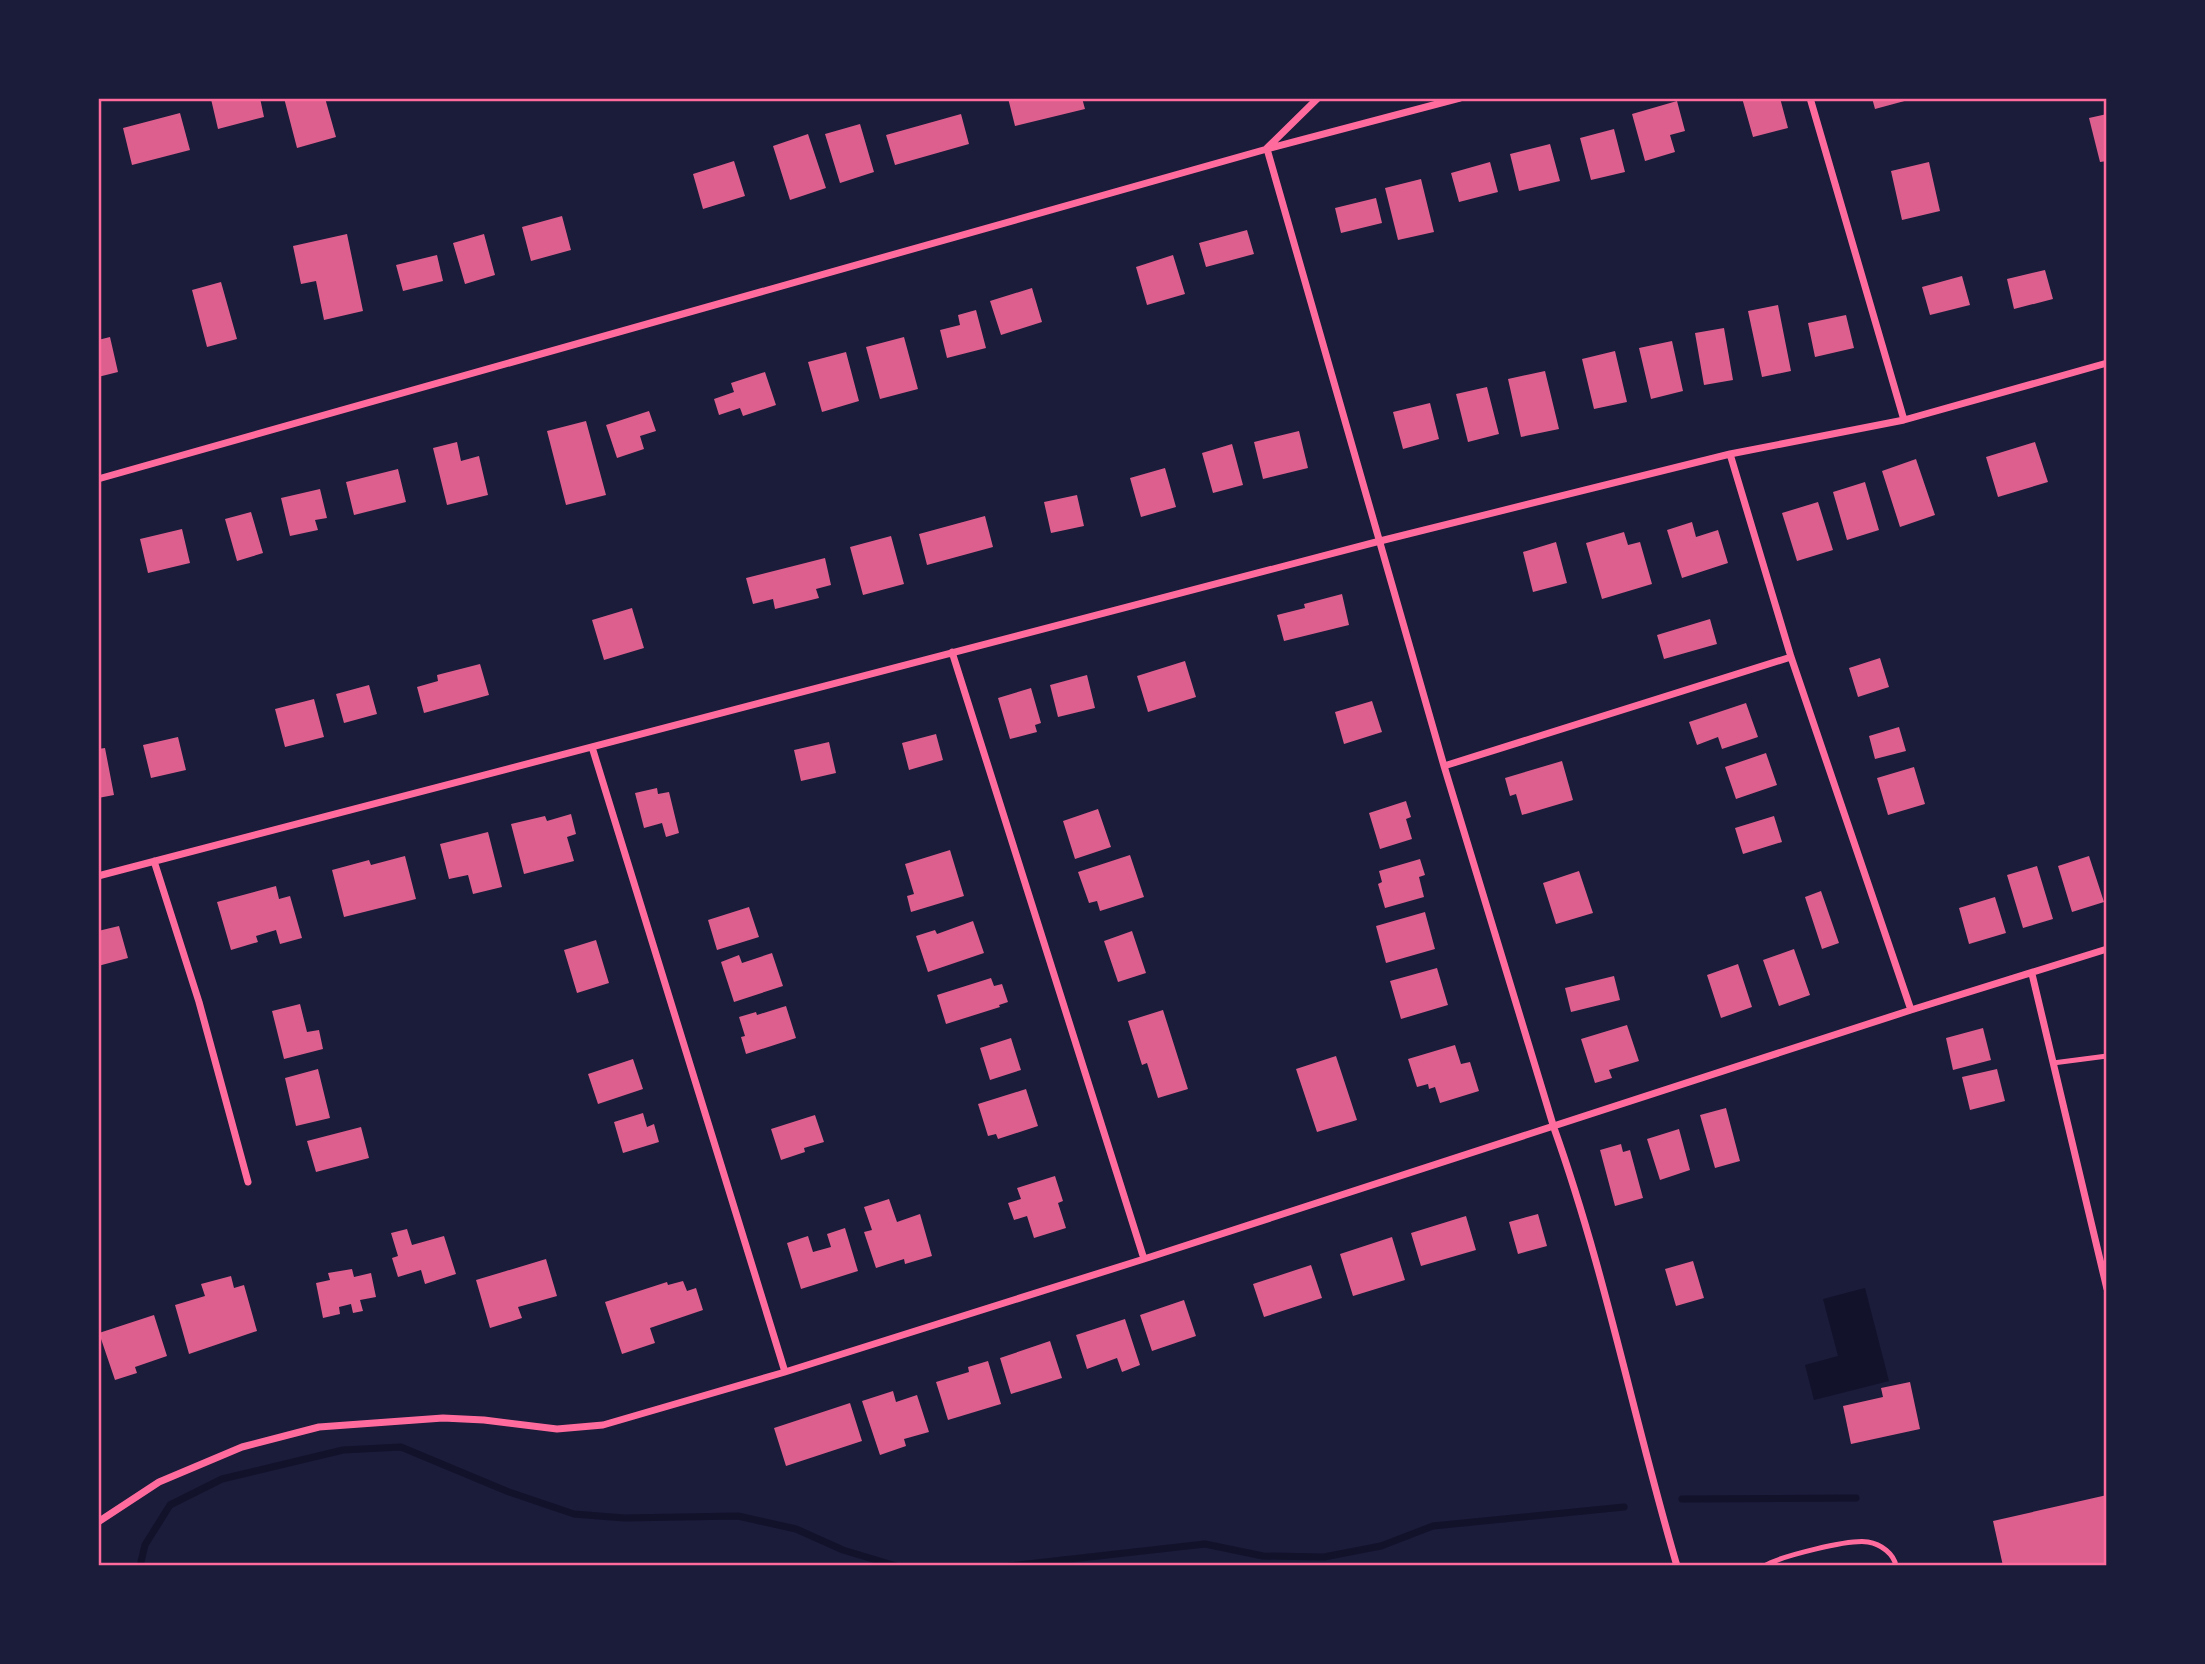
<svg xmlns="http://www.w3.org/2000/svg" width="2205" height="1664" font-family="'Exo 2',sans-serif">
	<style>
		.water { fill: #12122b }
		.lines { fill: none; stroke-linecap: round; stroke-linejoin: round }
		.stream { stroke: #12122b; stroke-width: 7 }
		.building { fill: #dd5f8e }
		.service { stroke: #ff6b9d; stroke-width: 5 }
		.minor { stroke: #ff6b9d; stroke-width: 7 }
		.neatline { fill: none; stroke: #ff6b9d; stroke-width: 2.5 }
	</style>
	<rect width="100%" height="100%" fill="#1b1b3a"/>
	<path class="water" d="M 1865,1288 L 1889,1381 L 1814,1400 L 1805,1365 L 1838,1356 L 1823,1299 Z"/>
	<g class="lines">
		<path class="stream" d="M 1682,1499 L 1856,1498
			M 140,1566 L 145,1545 L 170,1505 L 222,1479 L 343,1450 L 401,1447 L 509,1492 L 574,1514 L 624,1518 L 738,1516 L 796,1529 L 843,1550 L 896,1566
			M 1009,1566 L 1205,1544 L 1263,1556 L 1324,1557 L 1381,1546 L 1433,1526 L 1624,1507"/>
	</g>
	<path class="building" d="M 260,98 L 264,117 L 218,129 L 211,99 Z
		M 284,98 L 325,98 L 336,137 L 297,148 Z
		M 1008,98 L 1082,98 L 1085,109 L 1015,126 Z
		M 1742,98 L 1780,98 L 1788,128 L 1753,137 Z
		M 1872,98 L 1911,98 L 1912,99 L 1875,109 Z
		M 1677,101 L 1685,131 L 1670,135 L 1675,152 L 1645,161 L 1632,114 Z
		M 180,113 L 190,150 L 132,165 L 123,128 Z
		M 961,114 L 969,144 L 895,165 L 886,135 Z
		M 2107,114 L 2107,161 L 2100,162 L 2089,118 Z
		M 860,124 L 874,172 L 840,183 L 825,134 Z
		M 1614,129 L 1625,172 L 1591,180 L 1580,138 Z
		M 808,134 L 826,188 L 790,200 L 773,146 Z
		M 1550,144 L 1560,181 L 1519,191 L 1510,154 Z
		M 734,161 L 745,196 L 703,209 L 693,174 Z
		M 1490,162 L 1498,192 L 1459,202 L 1451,173 Z
		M 1929,162 L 1940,211 L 1902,220 L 1891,171 Z
		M 1421,179 L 1434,232 L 1398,240 L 1385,188 Z
		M 1376,198 L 1382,223 L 1341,233 L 1335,208 Z
		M 562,216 L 571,250 L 531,261 L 522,227 Z
		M 1247,230 L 1254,254 L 1206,267 L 1199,243 Z
		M 347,234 L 363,311 L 324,320 L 316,281 L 301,284 L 293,246 Z
		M 484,234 L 495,275 L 465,284 L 453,243 Z
		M 437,255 L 443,281 L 403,291 L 396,265 Z
		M 1173,255 L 1185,294 L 1147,305 L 1136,267 Z
		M 2045,270 L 2053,299 L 2014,309 L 2007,279 Z
		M 1962,276 L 1970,305 L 1930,315 L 1922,287 Z
		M 221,282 L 237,339 L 207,347 L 192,290 Z
		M 1032,288 L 1042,322 L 1001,335 L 990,301 Z
		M 1778,305 L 1791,371 L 1762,377 L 1748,311 Z
		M 976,310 L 986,348 L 947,358 L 940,330 L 960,325 L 958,315 Z
		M 1846,315 L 1854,348 L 1815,357 L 1808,323 Z
		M 1724,328 L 1733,380 L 1704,385 L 1695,333 Z
		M 110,337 L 118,372 L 98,377 L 98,340 Z
		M 904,337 L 918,389 L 880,399 L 866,347 Z
		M 1672,341 L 1683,391 L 1651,399 L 1639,348 Z
		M 1615,351 L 1627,402 L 1594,409 L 1582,359 Z
		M 846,352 L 859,401 L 822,412 L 808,362 Z
		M 1545,371 L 1559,429 L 1521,437 L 1508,379 Z
		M 765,372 L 776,405 L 743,416 L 740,408 L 719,415 L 714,399 L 734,392 L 731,383 Z
		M 1487,387 L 1499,434 L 1468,442 L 1456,394 Z
		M 1430,403 L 1439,439 L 1403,449 L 1393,412 Z
		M 649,411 L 656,431 L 640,436 L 644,449 L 617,458 L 606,425 Z
		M 586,421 L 606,495 L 566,505 L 547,431 Z
		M 1299,431 L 1308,468 L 1263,479 L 1254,442 Z
		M 457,442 L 461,461 L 479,456 L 488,495 L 447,505 L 433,448 Z
		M 2035,442 L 2048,482 L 1998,497 L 1986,457 Z
		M 1232,444 L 1243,485 L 1213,493 L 1202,453 Z
		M 1916,459 L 1935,515 L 1900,527 L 1882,471 Z
		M 1165,468 L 1176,507 L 1141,517 L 1130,478 Z
		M 398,469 L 406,502 L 354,515 L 346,482 Z
		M 1865,482 L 1879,530 L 1847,540 L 1833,492 Z
		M 320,489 L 327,518 L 315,520 L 318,530 L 290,536 L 281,498 Z
		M 1077,495 L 1084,526 L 1051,533 L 1044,502 Z
		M 1818,502 L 1833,550 L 1797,561 L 1782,513 Z
		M 251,512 L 263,553 L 237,561 L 225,519 Z
		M 985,516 L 993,547 L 927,565 L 919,534 Z
		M 1692,522 L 1696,537 L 1718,530 L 1728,563 L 1682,578 L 1667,530 Z
		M 182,529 L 190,563 L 148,573 L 140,539 Z
		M 1624,532 L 1628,545 L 1640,542 L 1652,584 L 1602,599 L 1586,543 Z
		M 891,536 L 904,584 L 863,595 L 850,547 Z
		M 1556,542 L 1567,583 L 1533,592 L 1523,552 Z
		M 825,558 L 831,585 L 816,589 L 819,598 L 775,609 L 773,599 L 753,604 L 746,578 Z
		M 1342,594 L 1349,625 L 1284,641 L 1277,615 L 1305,608 L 1304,604 Z
		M 632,608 L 644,648 L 604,660 L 592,620 Z
		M 1710,619 L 1717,644 L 1664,659 L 1657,635 Z
		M 1880,658 L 1889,687 L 1858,697 L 1849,668 Z
		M 1185,661 L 1196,697 L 1148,712 L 1137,676 Z
		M 480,664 L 489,695 L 424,713 L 417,687 L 438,681 L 437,675 Z
		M 1087,675 L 1095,708 L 1058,717 L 1050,685 Z
		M 369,685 L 377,714 L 344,723 L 336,694 Z
		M 1031,688 L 1041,723 L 1035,725 L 1037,732 L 1010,739 L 998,698 Z
		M 314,699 L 324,737 L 285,747 L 275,709 Z
		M 1372,701 L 1382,732 L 1344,744 L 1335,712 Z
		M 1746,703 L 1758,737 L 1722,749 L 1718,737 L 1697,745 L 1689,722 Z
		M 1899,727 L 1906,751 L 1875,759 L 1869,736 Z
		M 936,734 L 943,760 L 909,770 L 902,743 Z
		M 178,737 L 186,770 L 151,778 L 143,745 Z
		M 829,742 L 836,773 L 801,781 L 794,750 Z
		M 105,748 L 114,795 L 98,798 L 98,749 Z
		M 1766,753 L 1777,785 L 1736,799 L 1725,767 Z
		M 1562,761 L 1573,800 L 1522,815 L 1516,794 L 1510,796 L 1505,778 Z
		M 1914,767 L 1925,804 L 1888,815 L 1877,778 Z
		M 657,788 L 658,794 L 669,792 L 679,833 L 666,837 L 662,823 L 644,828 L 635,793 Z
		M 1406,801 L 1411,817 L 1406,819 L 1412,839 L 1380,849 L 1369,813 Z
		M 1098,809 L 1111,847 L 1075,859 L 1063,821 Z
		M 571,814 L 576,834 L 567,837 L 574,861 L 524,874 L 511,824 L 545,816 L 547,821 Z
		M 1774,816 L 1782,842 L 1743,854 L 1735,828 Z
		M 488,832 L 502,887 L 473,894 L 468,875 L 449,879 L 440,844 Z
		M 950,850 L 964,896 L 911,912 L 907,896 L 914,894 L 905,864 Z
		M 1130,855 L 1144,897 L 1100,911 L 1097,901 L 1089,903 L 1078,872 Z
		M 405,856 L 416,899 L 344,917 L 332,870 L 369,860 L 371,865 Z
		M 2089,856 L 2104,902 L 2072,912 L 2058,866 Z
		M 1420,859 L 1425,875 L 1419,877 L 1424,897 L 1385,908 L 1378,884 L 1382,882 L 1379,871 Z
		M 2037,866 L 2053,919 L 2023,928 L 2007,875 Z
		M 1579,871 L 1593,913 L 1556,924 L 1543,883 Z
		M 276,886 L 279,899 L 290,896 L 302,938 L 280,944 L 276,930 L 256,936 L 258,942 L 231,950 L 217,902 Z
		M 1821,891 L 1839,943 L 1822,949 L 1805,897 Z
		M 1995,897 L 2006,933 L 1969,944 L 1959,908 Z
		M 749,907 L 759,937 L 717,950 L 708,920 Z
		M 1425,912 L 1435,949 L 1386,963 L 1376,926 Z
		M 973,921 L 984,953 L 928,972 L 916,936 L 935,930 L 937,934 Z
		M 119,926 L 128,958 L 98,966 L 98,931 Z
		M 1132,931 L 1146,973 L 1118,982 L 1104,941 Z
		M 596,940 L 609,983 L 577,993 L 564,950 Z
		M 1794,949 L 1810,995 L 1779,1006 L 1763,960 Z
		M 772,953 L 783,986 L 734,1002 L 721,962 L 739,955 L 742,963 Z
		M 1738,964 L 1752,1007 L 1721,1018 L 1707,975 Z
		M 1437,968 L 1448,1005 L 1401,1019 L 1390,981 Z
		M 1614,976 L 1620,1000 L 1571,1012 L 1565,988 Z
		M 991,978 L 994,986 L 1002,984 L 1008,1002 L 999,1005 L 1000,1007 L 946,1024 L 937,995 Z
		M 300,1004 L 307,1032 L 319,1030 L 323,1049 L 284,1059 L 272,1011 Z
		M 786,1006 L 796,1038 L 746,1054 L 741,1037 L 745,1036 L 739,1017 L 756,1012 L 757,1015 Z
		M 1163,1010 L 1188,1089 L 1158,1098 L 1147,1063 L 1142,1065 L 1128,1021 Z
		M 1627,1025 L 1639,1061 L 1609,1070 L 1612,1078 L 1595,1083 L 1581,1039 Z
		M 1983,1028 L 1991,1060 L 1953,1070 L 1946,1038 Z
		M 1011,1038 L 1021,1070 L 990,1080 L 980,1048 Z
		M 1455,1045 L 1461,1064 L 1470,1062 L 1479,1091 L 1440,1103 L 1435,1087 L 1429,1089 L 1428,1084 L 1417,1087 L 1408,1059 Z
		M 1336,1056 L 1357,1120 L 1317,1132 L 1296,1069 Z
		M 633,1059 L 643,1089 L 598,1104 L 588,1074 Z
		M 318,1069 L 330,1118 L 296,1126 L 285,1078 Z
		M 1997,1069 L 2005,1101 L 1970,1110 L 1962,1077 Z
		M 1026,1089 L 1038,1126 L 998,1139 L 996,1134 L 988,1136 L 978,1104 Z
		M 1726,1108 L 1740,1161 L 1715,1168 L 1700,1115 Z
		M 643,1113 L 647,1127 L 654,1124 L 659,1142 L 623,1153 L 614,1122 Z
		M 815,1115 L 824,1142 L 804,1148 L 805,1152 L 781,1160 L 771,1129 Z
		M 361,1127 L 369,1158 L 316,1172 L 307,1141 Z
		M 1679,1129 L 1690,1170 L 1660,1180 L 1647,1139 Z
		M 1621,1144 L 1623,1152 L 1630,1150 L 1643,1198 L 1615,1206 L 1600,1150 Z
		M 1055,1176 L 1063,1201 L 1058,1203 L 1066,1228 L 1034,1238 L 1027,1216 L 1014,1220 L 1008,1203 L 1021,1199 L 1017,1188 Z
		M 889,1199 L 897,1222 L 920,1214 L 932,1256 L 905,1264 L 904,1259 L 876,1268 L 864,1232 L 872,1230 L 864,1207 Z
		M 1538,1214 L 1547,1246 L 1518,1254 L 1509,1222 Z
		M 1466,1216 L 1476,1250 L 1421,1266 L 1411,1233 Z
		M 845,1228 L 858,1271 L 801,1289 L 787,1243 L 808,1236 L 813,1252 L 831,1247 L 827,1234 Z
		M 407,1229 L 412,1245 L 444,1236 L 456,1274 L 425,1284 L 421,1270 L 398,1277 L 392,1258 L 398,1256 L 391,1233 Z
		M 1392,1237 L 1405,1280 L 1353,1296 L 1340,1254 Z
		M 546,1259 L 557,1296 L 518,1307 L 522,1318 L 490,1328 L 476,1280 Z
		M 1693,1261 L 1704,1298 L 1676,1306 L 1665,1269 Z
		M 1311,1265 L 1322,1298 L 1264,1317 L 1253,1284 Z
		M 352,1269 L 354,1277 L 371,1273 L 376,1297 L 360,1300 L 363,1311 L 353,1313 L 351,1304 L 339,1307 L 340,1314 L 323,1318 L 316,1283 L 330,1280 L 328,1273 Z
		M 231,1276 L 234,1288 L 244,1285 L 257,1331 L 189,1354 L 175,1305 L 205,1296 L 201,1284 Z
		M 683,1281 L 687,1291 L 696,1288 L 703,1310 L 650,1328 L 655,1343 L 622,1354 L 605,1302 L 667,1282 L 668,1285 Z
		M 1184,1300 L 1196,1336 L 1152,1351 L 1140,1315 Z
		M 154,1315 L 167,1356 L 135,1367 L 137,1373 L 115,1380 L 99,1333 Z
		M 1125,1319 L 1140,1365 L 1122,1372 L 1117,1358 L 1087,1369 L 1076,1335 Z
		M 1050,1341 L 1062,1378 L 1011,1394 L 1000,1358 Z
		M 988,1361 L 1001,1404 L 948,1420 L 936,1382 L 969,1372 L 968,1367 Z
		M 1910,1382 L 1920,1429 L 1851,1444 L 1843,1406 L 1883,1397 L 1881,1388 Z
		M 893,1391 L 896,1402 L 917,1395 L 929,1432 L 904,1439 L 906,1446 L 880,1455 L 862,1401 Z
		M 850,1403 L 862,1441 L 786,1466 L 774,1428 Z
		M 2107,1495 L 2107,1565 L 2003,1566 L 1993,1521 Z"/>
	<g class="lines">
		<path class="service" d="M 2053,1063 L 2107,1056
			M 1764,1566 C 1781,1556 1849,1539 1868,1542 C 1881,1544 1894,1554 1896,1566"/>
		<path class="minor" d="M 1810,98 L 1904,420
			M 1267,148 L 1318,98
			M 1267,149 L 1444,766 L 1554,1128 C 1605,1271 1634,1420 1677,1566
			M 1730,454 L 1791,657 L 1911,1010
			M 98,479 L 1267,149 L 1460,98
			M 952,652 L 1144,1259
			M 592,747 L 785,1372
			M 1444,766 L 1791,657
			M 154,861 L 199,1002 L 248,1182
			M 98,876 L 1380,541 L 1730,454 L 1904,420 L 2107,363
			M 2032,974 L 2107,1289
			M 98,1522 L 159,1482 L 242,1447 L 319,1427 L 443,1418 L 484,1420 L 557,1429 L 603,1425 L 785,1372 L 1144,1259 L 1911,1010 L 2107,949"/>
	</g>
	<rect width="2205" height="1664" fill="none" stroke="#1b1b3a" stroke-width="200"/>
	<rect x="100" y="100" width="2005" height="1464" class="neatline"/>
</svg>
